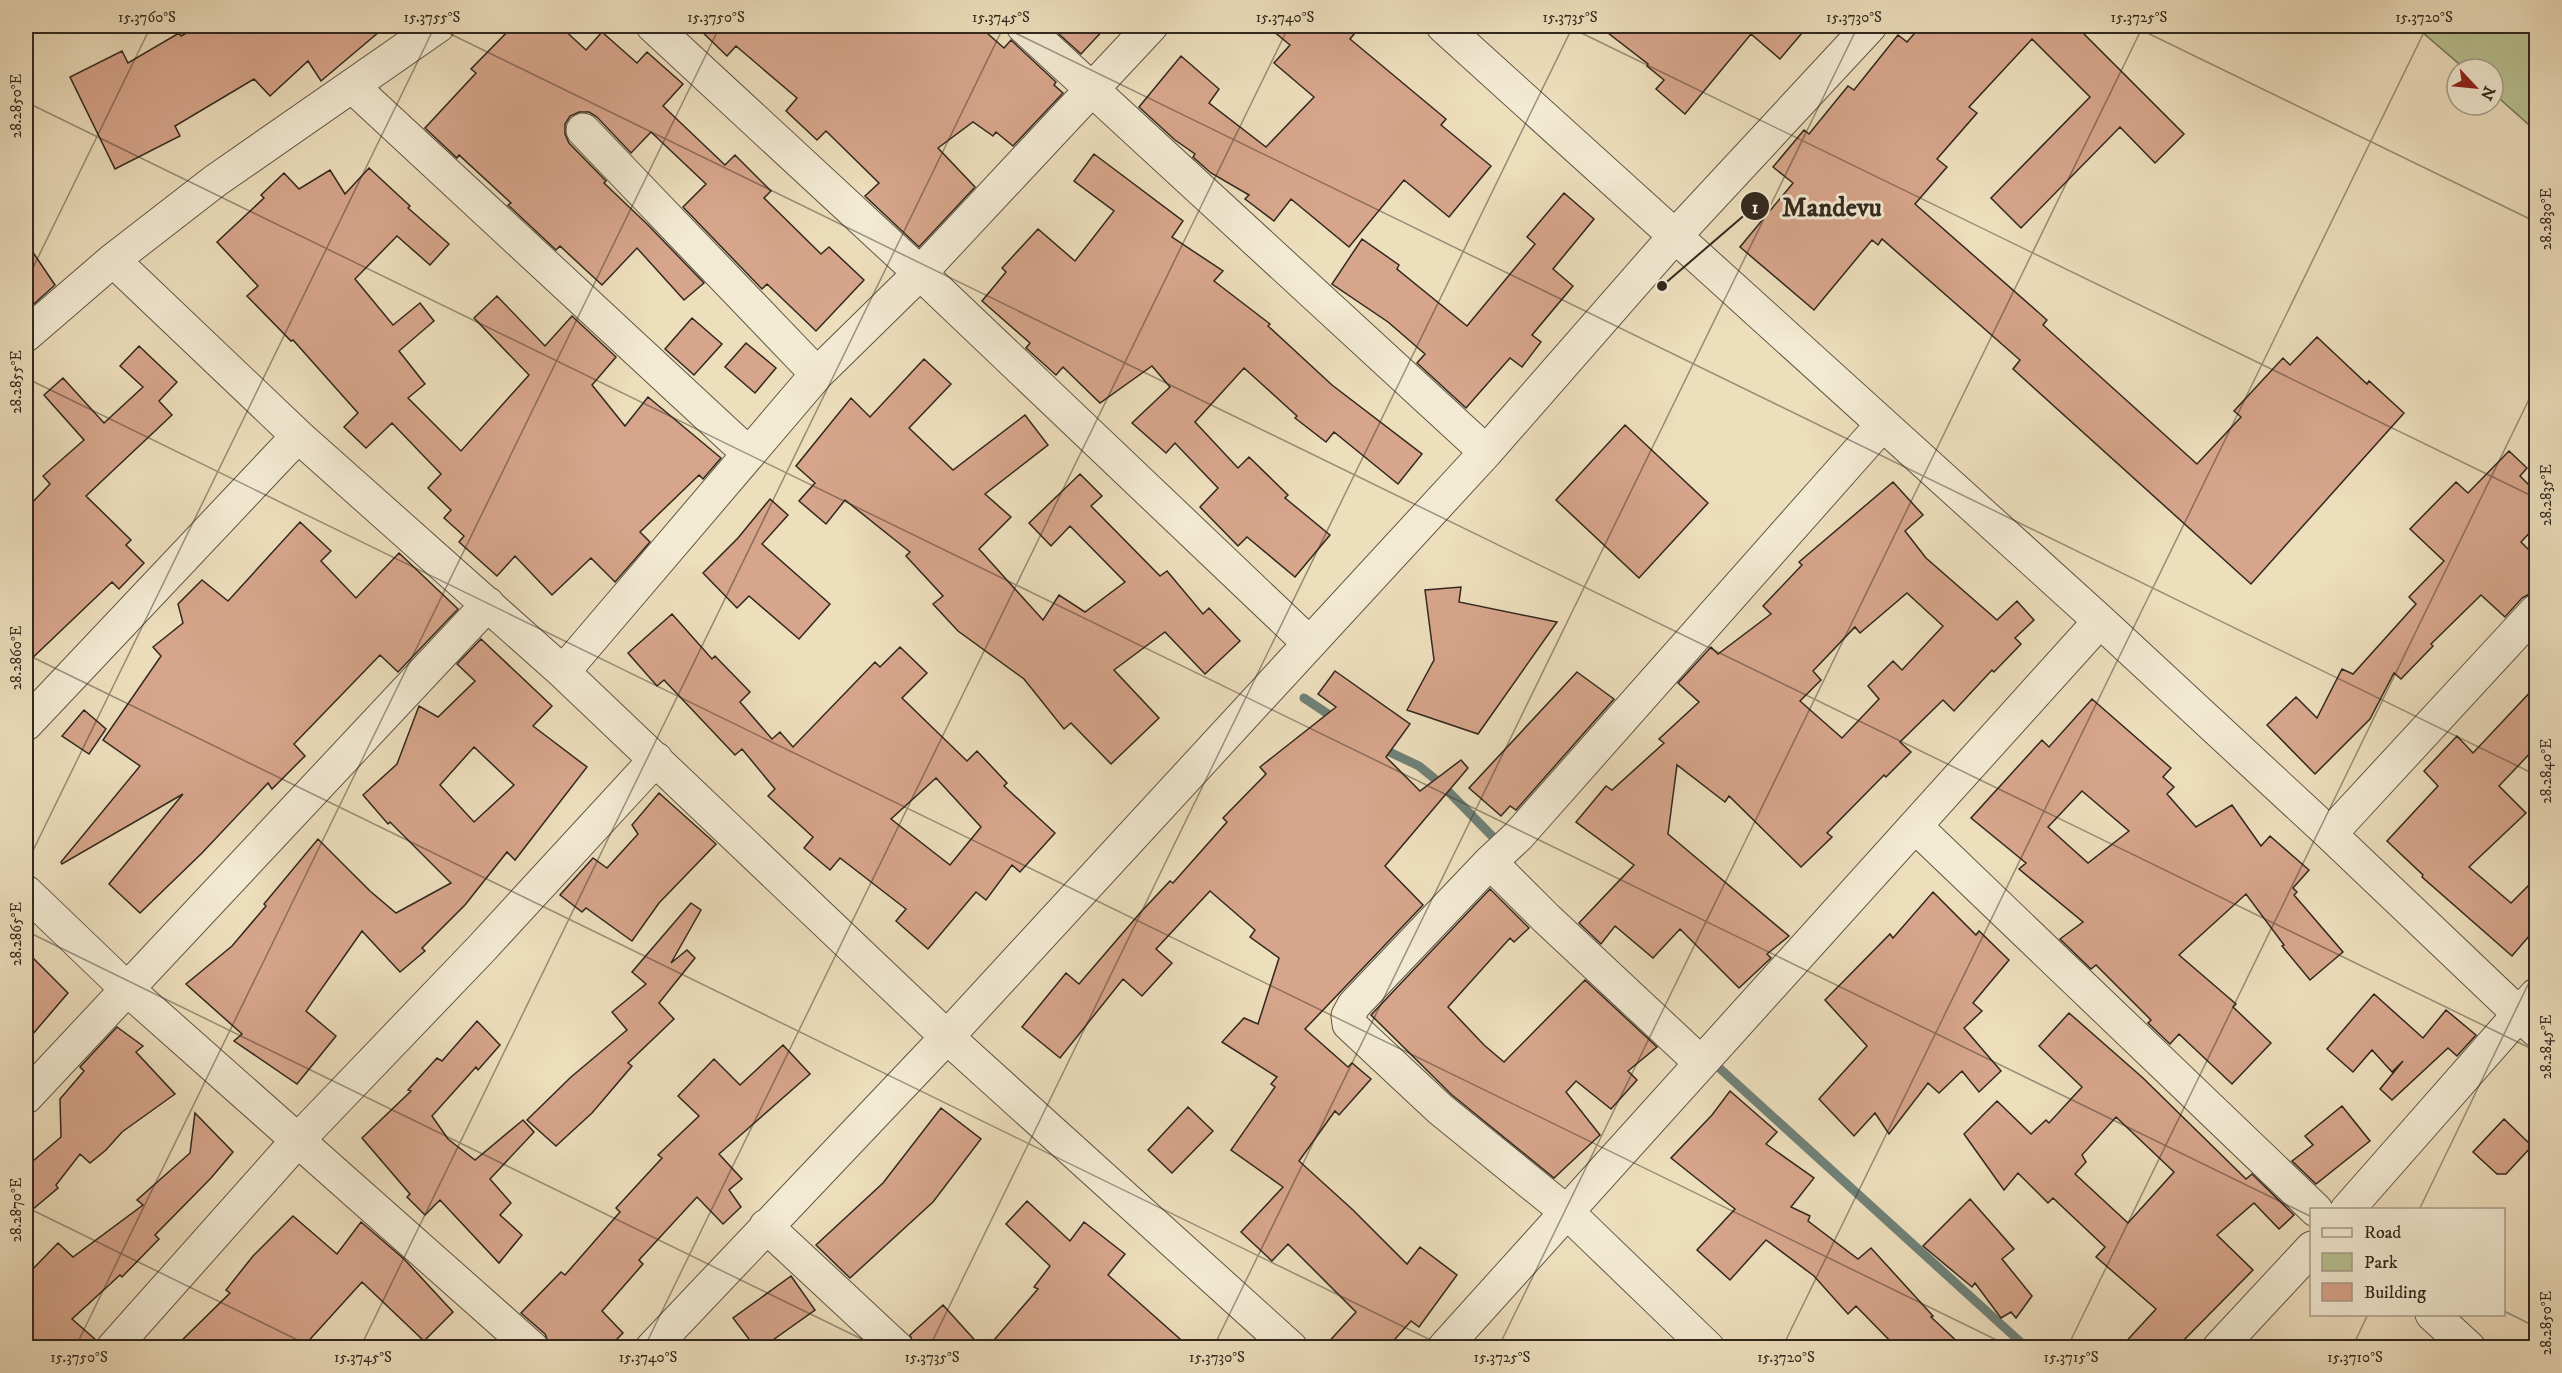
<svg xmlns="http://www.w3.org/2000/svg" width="2562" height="1373" font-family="'IM FELL DW Pica',serif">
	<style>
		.green { fill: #b8c191; stroke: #747458; stroke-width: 1.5 }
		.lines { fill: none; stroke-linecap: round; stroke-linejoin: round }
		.stream { stroke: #6f8178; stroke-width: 9 }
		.building { fill: #d7a58b; stroke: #31281e; stroke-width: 1.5; fill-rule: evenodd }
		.minor-casing { stroke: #605646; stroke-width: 35 }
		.minor { stroke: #f3ead3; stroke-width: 33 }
		.ticks { fill: none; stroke: #31281e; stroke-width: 1.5; stroke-opacity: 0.45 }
		.leader { fill: none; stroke: #31281e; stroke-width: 2 }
		.callout-dot { fill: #31281e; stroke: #f3ead3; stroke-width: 2 }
		.mark-label { font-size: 18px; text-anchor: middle; font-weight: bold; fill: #fff }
		.callout-label { font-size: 27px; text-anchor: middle; font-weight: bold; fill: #31281e; stroke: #f3ead3; stroke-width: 6; stroke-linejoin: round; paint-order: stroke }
		.neatline { fill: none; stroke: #31281e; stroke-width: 2 }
		.ticks-label { font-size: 15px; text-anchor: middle; fill: #31281e }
	</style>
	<rect width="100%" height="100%" fill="#eddebc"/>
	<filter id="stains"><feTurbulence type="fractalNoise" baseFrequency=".00333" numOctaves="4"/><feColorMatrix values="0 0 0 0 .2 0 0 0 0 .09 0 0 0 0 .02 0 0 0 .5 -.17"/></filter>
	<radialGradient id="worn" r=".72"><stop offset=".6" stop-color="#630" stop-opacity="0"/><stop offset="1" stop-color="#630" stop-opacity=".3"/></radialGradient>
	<path class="green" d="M 2415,26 L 2536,26 L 2536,131 L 2493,93 L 2493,69 L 2465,69 Z"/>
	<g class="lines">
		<path class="stream" d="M 1304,698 L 1337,720
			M 1379,747 L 1419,766 L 1441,784 L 1495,839
			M 1716,1065 L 2027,1348"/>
	</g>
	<path class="building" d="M 200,26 L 386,26 L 321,81 L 308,61 L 270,96 L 254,79 L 175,126 L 180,136 L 115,169 L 70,77 L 122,51 L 128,63 L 179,33 L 181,36 Z
		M 513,26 L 560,26 L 586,50 L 602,32 L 637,63 L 647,52 L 683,84 L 663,106 L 725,165 L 735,155 L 771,191 L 764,198 L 821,254 L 829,247 L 864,280 L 816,331 L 767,284 L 762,289 L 683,207 L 706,184 L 651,132 L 631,153 L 597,117 L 589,112 L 579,112 L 570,116 L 565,124 L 565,134 L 569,143 L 606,181 L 604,183 L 648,225 L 704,283 L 684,300 L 637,248 L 602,285 L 560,246 L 556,250 L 508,205 L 511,203 L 459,155 L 457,158 L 425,128 L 476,73 L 471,69 Z
		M 696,26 L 979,26 L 1004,48 L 1011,40 L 1056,82 L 1054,85 L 1063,93 L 1013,146 L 996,132 L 993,136 L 973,122 L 938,148 L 975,187 L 919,247 L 865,196 L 879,183 L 826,131 L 817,140 L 786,111 L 797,98 L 736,46 L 727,56 Z
		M 1050,26 L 1107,26 L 1081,54 Z
		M 1267,26 L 1361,26 L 1350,39 L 1446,119 L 1441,125 L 1491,166 L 1449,217 L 1404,180 L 1349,247 L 1291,199 L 1274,221 L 1245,199 L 1249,195 L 1211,173 L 1193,157 L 1195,154 L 1175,140 L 1139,107 L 1181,56 L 1219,89 L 1209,103 L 1266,147 L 1314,97 L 1274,63 L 1290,45 Z
		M 1599,26 L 1808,26 L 1780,59 L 1751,34 L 1685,114 L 1656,89 L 1664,80 L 1647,66 L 1648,64 Z
		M 1921,26 L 2076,26 L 2184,134 L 2155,163 L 2120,127 L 2021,228 L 1991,198 L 2090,97 L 2032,39 L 1969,107 L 1977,113 L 1937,159 L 1947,167 L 1915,204 L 2047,320 L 2043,325 L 2197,464 L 2241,417 L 2234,411 L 2283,358 L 2290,365 L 2317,337 L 2367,384 L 2369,381 L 2404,413 L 2251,584 L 2013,369 L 2020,360 L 1882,239 L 1878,245 L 1872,240 L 1814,310 L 1740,247 L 1793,183 L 1773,167 L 1804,130 L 1809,134 L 1848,86 L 1854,90 L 1898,35 L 1907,42 Z
		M 1094,154 L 1183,221 L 1172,237 L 1223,271 L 1214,281 L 1270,324 L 1268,326 L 1332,385 L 1422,454 L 1398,484 L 1334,432 L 1326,442 L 1295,418 L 1297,416 L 1244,368 L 1195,422 L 1238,468 L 1249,457 L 1288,495 L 1285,498 L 1330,535 L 1295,577 L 1247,537 L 1238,546 L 1200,507 L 1218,488 L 1175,443 L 1166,453 L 1132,423 L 1170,387 L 1152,366 L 1100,403 L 1063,367 L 1056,375 L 1026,348 L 1030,343 L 982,301 L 1006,272 L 1002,268 L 1038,229 L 1075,261 L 1114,211 L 1074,181 Z
		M 369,168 L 410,206 L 408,208 L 449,244 L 430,265 L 397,236 L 355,279 L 393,325 L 420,303 L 434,321 L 399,351 L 425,384 L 408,398 L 461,451 L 529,375 L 474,318 L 497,296 L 545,346 L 572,316 L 616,357 L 592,385 L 625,426 L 648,397 L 721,458 L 703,479 L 699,475 L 640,532 L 650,542 L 615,582 L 591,558 L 552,595 L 515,556 L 497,576 L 459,542 L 464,536 L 444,518 L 451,510 L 428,488 L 441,474 L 392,423 L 366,448 L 344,427 L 358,413 L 293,340 L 291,341 L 247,296 L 258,286 L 217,242 L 264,198 L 261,195 L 284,173 L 299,189 L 330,170 L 345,194 Z
		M 1564,193 L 1594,219 L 1553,269 L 1573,286 L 1532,335 L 1541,342 L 1522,367 L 1510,358 L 1466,408 L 1417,363 L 1425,354 L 1388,322 L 1332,284 L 1362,239 L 1399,265 L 1397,269 L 1467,326 L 1535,244 L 1527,237 Z
		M 26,242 L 55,285 L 26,311 Z
		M 692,318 L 722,344 L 694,375 L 665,349 Z
		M 746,343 L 776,368 L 755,393 L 725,367 Z
		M 139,346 L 177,382 L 159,401 L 172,415 L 86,496 L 131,540 L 126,545 L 144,563 L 119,589 L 112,582 L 26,664 L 26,509 L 50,484 L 43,476 L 84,440 L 44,395 L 63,378 L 104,423 L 143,387 L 120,366 Z
		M 924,359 L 951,384 L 909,428 L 953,470 L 1025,415 L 1048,445 L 985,494 L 1011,517 L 979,549 L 1043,620 L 1059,595 L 1085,612 L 1125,582 L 1070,526 L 1051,546 L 1029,523 L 1080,474 L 1102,496 L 1091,506 L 1160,576 L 1167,571 L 1203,614 L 1209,608 L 1240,641 L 1205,674 L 1165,632 L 1114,670 L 1159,718 L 1111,764 L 1071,723 L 1064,729 L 1024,679 L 958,631 L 933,604 L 943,596 L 906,556 L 910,552 L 845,500 L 826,524 L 799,501 L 815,483 L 796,466 L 851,398 L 870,417 Z
		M 1625,425 L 1708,503 L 1639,578 L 1556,500 Z
		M 2509,451 L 2527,468 L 2520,476 L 2536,492 L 2536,526 L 2521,542 L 2536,557 L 2536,590 L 2522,598 L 2505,617 L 2481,595 L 2431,644 L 2433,646 L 2401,679 L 2394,673 L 2370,719 L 2315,774 L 2267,725 L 2296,697 L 2317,718 L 2342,669 L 2353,674 L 2416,604 L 2409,597 L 2444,561 L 2410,529 L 2456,482 L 2468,493 Z
		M 1893,482 L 1923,515 L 1905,531 L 1926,558 L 1997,620 L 2017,601 L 2034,620 L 2015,638 L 2021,644 L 1994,672 L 1992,670 L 1954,711 L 1943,700 L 1900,742 L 1911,752 L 1886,777 L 1884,775 L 1827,833 L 1832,837 L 1801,867 L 1729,796 L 1725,802 L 1677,765 L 1668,834 L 1789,936 L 1767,954 L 1771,958 L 1739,988 L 1680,929 L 1653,958 L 1615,926 L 1601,944 L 1579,923 L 1634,865 L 1576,822 L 1606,786 L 1612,790 L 1664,743 L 1659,739 L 1699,702 L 1678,683 L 1711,647 L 1718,654 L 1771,614 L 1763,606 L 1802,565 L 1799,562 ZM 1907,593 L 1943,626 L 1902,670 L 1893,661 L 1868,686 L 1879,699 L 1842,738 L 1800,701 L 1821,680 L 1813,671 L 1855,627 L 1860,633 Z
		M 770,499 L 788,515 L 762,544 L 830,604 L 799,639 L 749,596 L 737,608 L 703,573 L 738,538 Z
		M 300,522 L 331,551 L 321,561 L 356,598 L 399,553 L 458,609 L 398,672 L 380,655 L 294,744 L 305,756 L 272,789 L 268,783 L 202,853 L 140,913 L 109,884 L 183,794 L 62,864 L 61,862 L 140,766 L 103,740 L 161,656 L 153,647 L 183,623 L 178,604 L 202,580 L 228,601 Z
		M 1461,587 L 1459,602 L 1557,622 L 1478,734 L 1407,710 L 1434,660 L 1425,590 Z
		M 672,614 L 712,659 L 715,656 L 750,692 L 740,702 L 772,739 L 780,732 L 793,747 L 875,662 L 880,667 L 900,647 L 927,673 L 902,698 L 967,761 L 977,751 L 1007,783 L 1004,786 L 1055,833 L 1020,872 L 1012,865 L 986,900 L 976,892 L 928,949 L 896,921 L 906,909 L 840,858 L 830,870 L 804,848 L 813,837 L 768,796 L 775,789 L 742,749 L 735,755 L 664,680 L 657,686 L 628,653 ZM 936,778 L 981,827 L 950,865 L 891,819 Z
		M 481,639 L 552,706 L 533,726 L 587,767 L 515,860 L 507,852 L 465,905 L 422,948 L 425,951 L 400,972 L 362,931 L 306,1011 L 336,1036 L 297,1084 L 234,1041 L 242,1034 L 186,984 L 232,946 L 266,906 L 264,904 L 318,839 L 370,891 L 396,913 L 451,883 L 390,822 L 388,824 L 363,795 L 397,764 L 419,706 L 438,717 L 475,681 L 457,664 ZM 474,747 L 514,785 L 474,822 L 440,785 Z
		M 1335,671 L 1410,724 L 1386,757 L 1420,791 L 1461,760 L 1468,768 L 1385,866 L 1423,905 L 1305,1029 L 1348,1067 L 1352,1063 L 1371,1079 L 1339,1115 L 1335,1111 L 1299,1161 L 1353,1210 L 1407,1264 L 1420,1247 L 1457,1275 L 1419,1327 L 1411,1321 L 1388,1347 L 1324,1347 L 1356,1312 L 1288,1244 L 1272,1261 L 1241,1232 L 1283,1187 L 1231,1150 L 1275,1087 L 1271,1084 L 1277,1077 L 1222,1042 L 1244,1018 L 1258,1024 L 1279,958 L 1250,937 L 1255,930 L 1210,891 L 1156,949 L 1172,963 L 1142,996 L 1123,979 L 1060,1058 L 1022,1027 L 1066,973 L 1079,984 L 1140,913 L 1170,881 L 1173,883 L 1227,822 L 1223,818 L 1266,774 L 1260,767 L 1336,707 L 1318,694 Z
		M 1577,672 L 1614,699 L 1516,810 L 1510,806 L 1501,816 L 1469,788 Z
		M 2536,686 L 2536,747 L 2499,786 L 2526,813 L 2469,867 L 2511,903 L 2536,878 L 2536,928 L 2512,956 L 2422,877 L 2423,875 L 2387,841 L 2438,786 L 2424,771 L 2457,736 L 2473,753 Z
		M 2092,699 L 2171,768 L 2163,777 L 2174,787 L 2167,794 L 2196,827 L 2232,805 L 2261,846 L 2270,836 L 2309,870 L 2293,888 L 2297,892 L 2294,895 L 2343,952 L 2310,980 L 2282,946 L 2284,945 L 2246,894 L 2179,955 L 2236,1004 L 2233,1007 L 2271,1043 L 2232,1084 L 2179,1034 L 2170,1044 L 2148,1023 L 2151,1020 L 2096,965 L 2091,969 L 2064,943 L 2060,939 L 2083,922 L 2019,869 L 2026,863 L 1971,818 L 2042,740 L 2049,747 ZM 2082,791 L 2129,831 L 2088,863 L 2048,827 Z
		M 84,710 L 106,729 L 89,754 L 62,736 Z
		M 659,793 L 716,844 L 659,903 L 632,941 L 586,908 L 582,912 L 560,895 L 593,858 L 607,868 L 638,834 L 632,825 Z
		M 1490,889 L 1529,928 L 1514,942 L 1510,938 L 1448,1007 L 1484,1045 L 1504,1062 L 1585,980 L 1657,1047 L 1628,1071 L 1637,1080 L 1611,1109 L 1576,1081 L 1566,1092 L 1600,1135 L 1554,1178 L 1452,1095 L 1371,1015 Z
		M 1933,892 L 1976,935 L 1979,931 L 2009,960 L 1973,1003 L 1982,1011 L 1964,1028 L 2001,1071 L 1979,1092 L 1962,1071 L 1939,1093 L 1928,1083 L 1889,1134 L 1875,1113 L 1854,1136 L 1819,1099 L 1867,1046 L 1825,1000 L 1890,934 L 1893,938 Z
		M 691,903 L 701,910 L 671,963 L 687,950 L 695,958 L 659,1003 L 674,1019 L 628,1063 L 632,1066 L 592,1113 L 556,1146 L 527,1120 L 571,1077 L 627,1030 L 612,1012 L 646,984 L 632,972 Z
		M 26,951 L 68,993 L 26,1042 Z
		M 2374,994 L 2423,1038 L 2446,1010 L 2476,1035 L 2457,1056 L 2448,1048 L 2392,1100 L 2380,1089 L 2403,1061 L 2392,1072 L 2372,1050 L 2353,1072 L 2327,1049 Z
		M 2069,1013 L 2143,1078 L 2246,1179 L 2252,1174 L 2294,1215 L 2279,1229 L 2254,1203 L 2217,1235 L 2253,1270 L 2177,1347 L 2121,1347 L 2156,1309 L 2096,1257 L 2105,1247 L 2053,1198 L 2048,1203 L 2018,1173 L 2004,1190 L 1964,1134 L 1997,1101 L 2031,1134 L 2046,1120 L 2049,1123 L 2082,1087 L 2039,1046 ZM 2116,1117 L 2174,1172 L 2128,1223 L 2075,1174 L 2086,1162 L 2082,1155 Z
		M 477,1021 L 500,1045 L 478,1070 L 476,1067 L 432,1116 L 448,1139 L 475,1160 L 523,1120 L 534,1132 L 490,1179 L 511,1203 L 500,1215 L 522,1235 L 499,1263 L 440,1200 L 425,1215 L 407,1197 L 410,1194 L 362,1138 L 411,1091 L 408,1090 L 437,1058 L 442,1061 Z
		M 117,1027 L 143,1046 L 136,1052 L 175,1094 L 122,1132 L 106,1150 L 90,1163 L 80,1154 L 56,1185 L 58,1188 L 26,1215 L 26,1167 L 61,1137 L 60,1099 L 84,1071 L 80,1067 Z
		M 783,1045 L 810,1074 L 719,1154 L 742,1179 L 729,1190 L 741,1207 L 723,1224 L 697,1197 L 639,1260 L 643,1264 L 602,1311 L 623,1333 L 609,1347 L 550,1347 L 545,1334 L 521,1313 L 561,1272 L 565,1275 L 620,1212 L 616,1208 L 662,1158 L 658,1155 L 699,1116 L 678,1096 L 714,1059 L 740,1085 Z
		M 1730,1091 L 1777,1132 L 1766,1144 L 1814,1178 L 1791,1207 L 1810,1216 L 1808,1221 L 1858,1259 L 1871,1248 L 1933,1316 L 1931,1317 L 1963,1347 L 1896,1347 L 1856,1306 L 1848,1314 L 1814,1276 L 1766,1240 L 1730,1280 L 1697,1250 L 1735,1209 L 1671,1158 L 1712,1115 Z
		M 2342,1106 L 2370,1141 L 2316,1184 L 2292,1161 L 2313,1145 L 2305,1136 Z
		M 1188,1107 L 1213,1131 L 1172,1173 L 1148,1150 Z
		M 941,1108 L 981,1139 L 933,1202 L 850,1278 L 816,1245 L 883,1183 Z
		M 195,1113 L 233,1152 L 211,1178 L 155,1235 L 159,1239 L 122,1277 L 120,1275 L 72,1319 L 96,1340 L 95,1347 L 26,1347 L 26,1276 L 58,1243 L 73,1257 L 143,1205 L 137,1200 L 190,1153 Z
		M 2504,1119 L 2532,1146 L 2506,1174 L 2497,1174 L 2473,1152 Z
		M 1970,1199 L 2014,1249 L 2002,1259 L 2032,1296 L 2016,1318 L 2011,1312 L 2001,1318 L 1975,1283 L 1972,1287 L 1923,1246 Z
		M 1027,1201 L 1070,1241 L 1084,1222 L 1125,1254 L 1108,1275 L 1189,1347 L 988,1347 L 1038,1289 L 1034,1287 L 1050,1266 L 1006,1224 Z
		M 293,1216 L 337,1254 L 361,1222 L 404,1259 L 453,1312 L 424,1341 L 362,1282 L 303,1347 L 175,1347 L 230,1293 L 226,1290 L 253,1256 Z
		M 791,1276 L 815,1310 L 763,1347 L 755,1347 L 733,1318 Z
		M 943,1305 L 981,1347 L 915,1347 L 910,1335 Z"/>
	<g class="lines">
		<defs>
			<path id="minor" d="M 653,26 L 920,273 L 1309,643
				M 1023,26 L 1486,452
				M 1870,26 L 1675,236 L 2100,621 L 2330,834 L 2536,1030
				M 352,86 L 749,454
				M 583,130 L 817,374
				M 113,260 L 298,436 L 563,672 L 947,1037 L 1291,1348
				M 26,335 L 113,260 L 215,181 L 438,26
				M 563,672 L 817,374 L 920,273 L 1151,26
				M 26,724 L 298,436
				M 1915,826 L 2316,1210
				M 2330,834 L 2536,611
				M 1490,862 L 1354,1005 L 1348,1016 L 1349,1024 L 1440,1109 L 1568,1213 L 1708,1348
				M 26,892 L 126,988 L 532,1348
				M 1701,1063 L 1546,918 L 1490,862 L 1518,836 L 1882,425
				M 26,1097 L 488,604
				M 2347,1210 L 2536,995
				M 766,1226 L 897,1348
				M 2432,1314 L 2469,1348
				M 113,1348 L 298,1140 L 481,949 L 656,759
				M 652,1348 L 947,1037 L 1486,452 L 1675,236 L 1443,26
				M 1444,1348 L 2100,621
				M 2219,1348 L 2312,1248"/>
		</defs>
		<use href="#minor" class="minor-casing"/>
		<use href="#minor" class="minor"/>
	</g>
	<path class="ticks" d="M 434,26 L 2536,1051M 1001,26 L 2536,775M 1567,26 L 2536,498M 2133,26 L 2536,222M 26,102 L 2312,1217M 26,282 L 151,26M 26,378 L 2013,1348M 26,654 L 1447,1348M 26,865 L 435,26M 26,931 L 880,1348M 26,1207 L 314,1348M 2419,1210 L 2536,968M 2504,1311 L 2536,1327M 75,1348 L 720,26M 360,1348 L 1004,26M 644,1348 L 1289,26M 929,1348 L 1573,26M 1213,1348 L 1858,26M 1498,1348 L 2143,26M 1782,1348 L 2427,26M 2067,1348 L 2536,385M 2352,1348 L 2368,1314"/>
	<path class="leader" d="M1662 286L1755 206"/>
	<g class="callout-dot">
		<circle cx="1662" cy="286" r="6"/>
		<circle cx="1755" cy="206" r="15"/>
	</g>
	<g class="mark-label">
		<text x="1755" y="213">1</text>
	</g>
	<g class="callout-label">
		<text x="1832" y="216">Mandevu</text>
	</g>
	<rect width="2562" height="1373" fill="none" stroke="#eddebc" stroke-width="66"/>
	<rect x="2310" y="1208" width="195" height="108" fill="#f3ead3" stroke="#a59c8b" stroke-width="1.5"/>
	<rect x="2322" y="1228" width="30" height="9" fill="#f3ead3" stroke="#a59c8b" stroke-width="1.5"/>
	<text x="2364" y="1238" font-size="18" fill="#31281e">Road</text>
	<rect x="2322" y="1253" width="30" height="18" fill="#b8c191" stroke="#a59c8b" stroke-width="1.5"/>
	<text x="2364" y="1268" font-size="18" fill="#31281e">Park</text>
	<rect x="2322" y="1283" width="30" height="18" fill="#d7a58b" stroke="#a59c8b" stroke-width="1.5"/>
	<text x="2364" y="1298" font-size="18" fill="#31281e">Building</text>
	<g transform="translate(2475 87) rotate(116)"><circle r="28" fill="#f3ead3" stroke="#a59c8b" stroke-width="1.5"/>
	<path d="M0-4.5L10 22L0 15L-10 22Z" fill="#8f2418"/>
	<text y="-9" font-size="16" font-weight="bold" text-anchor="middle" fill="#31281e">N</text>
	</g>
	<rect x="33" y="33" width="2496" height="1307" class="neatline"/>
	<g class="ticks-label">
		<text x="147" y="22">15.3760°S</text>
		<text x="432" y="22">15.3755°S</text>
		<text x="716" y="22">15.3750°S</text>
		<text x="1001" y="22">15.3745°S</text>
		<text x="1285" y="22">15.3740°S</text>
		<text x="1570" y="22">15.3735°S</text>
		<text x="1854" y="22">15.3730°S</text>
		<text x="2139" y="22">15.3725°S</text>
		<text x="2424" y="22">15.3720°S</text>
		<text transform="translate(16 106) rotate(-90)" y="5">28.2850°E</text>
		<text transform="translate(2546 219) rotate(-90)" y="5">28.2830°E</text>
		<text transform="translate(16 382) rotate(-90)" y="5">28.2855°E</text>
		<text transform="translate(2546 495) rotate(-90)" y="5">28.2835°E</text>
		<text transform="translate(16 658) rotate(-90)" y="5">28.2860°E</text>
		<text transform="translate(2546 771) rotate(-90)" y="5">28.2840°E</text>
		<text transform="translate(16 934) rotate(-90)" y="5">28.2865°E</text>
		<text transform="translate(2546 1047) rotate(-90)" y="5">28.2845°E</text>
		<text transform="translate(16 1210) rotate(-90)" y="5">28.2870°E</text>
		<text transform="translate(2546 1323) rotate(-90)" y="5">28.2850°E</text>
		<text x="79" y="1362">15.3750°S</text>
		<text x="363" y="1362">15.3745°S</text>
		<text x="648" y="1362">15.3740°S</text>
		<text x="932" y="1362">15.3735°S</text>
		<text x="1217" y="1362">15.3730°S</text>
		<text x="1502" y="1362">15.3725°S</text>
		<text x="1786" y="1362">15.3720°S</text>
		<text x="2071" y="1362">15.3715°S</text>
		<text x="2355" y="1362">15.3710°S</text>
	</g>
	<rect width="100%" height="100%" filter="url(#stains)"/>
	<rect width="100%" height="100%" fill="url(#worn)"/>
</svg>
